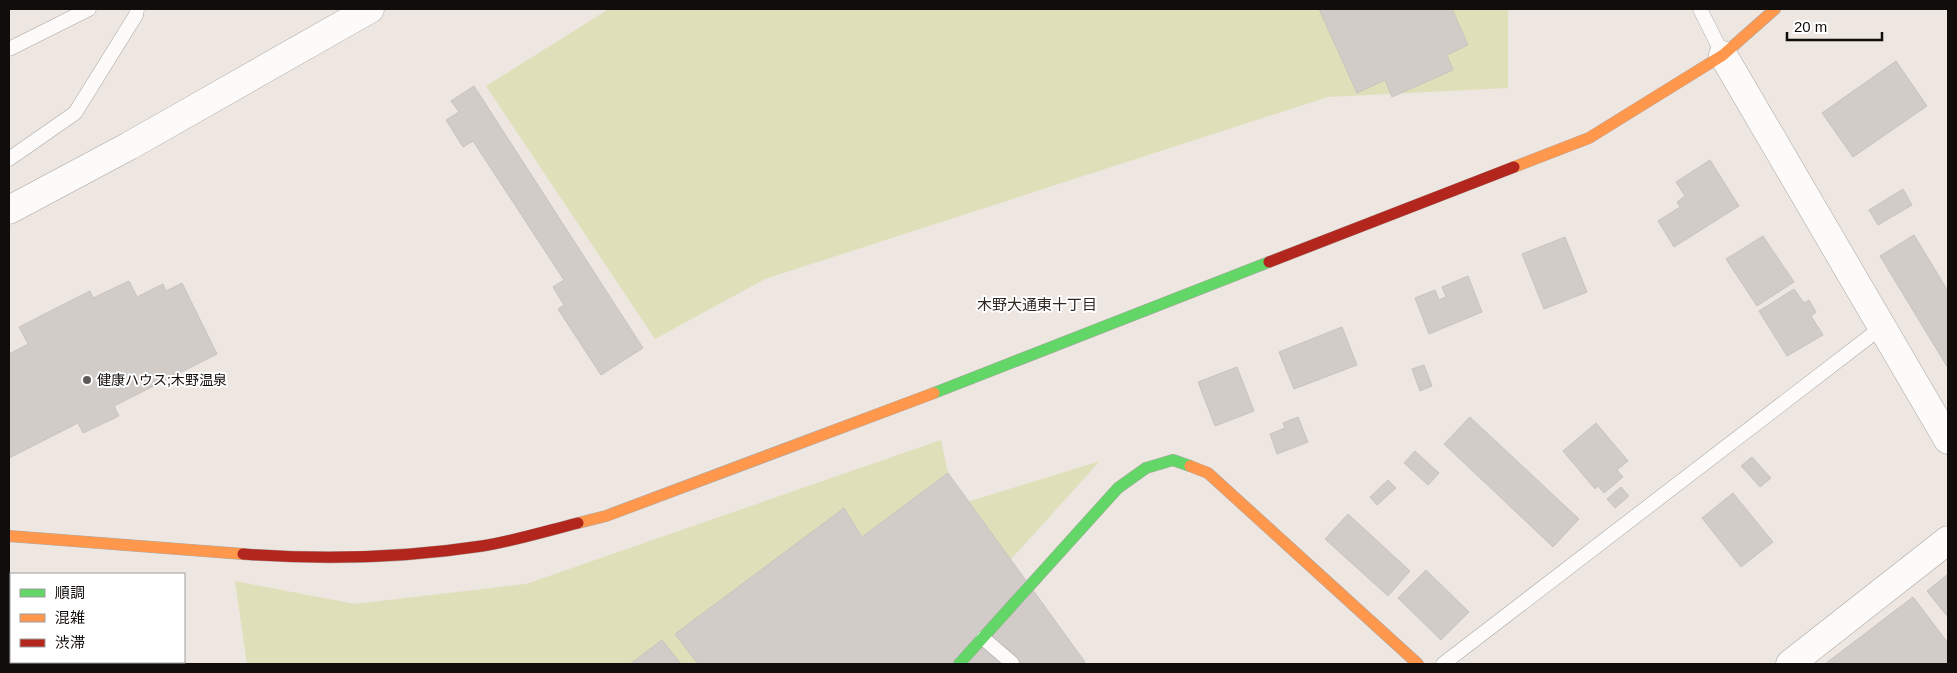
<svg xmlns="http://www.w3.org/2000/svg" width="1957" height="673" font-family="Arial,'Noto Sans JP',sans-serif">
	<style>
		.green { fill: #dfe0b9 }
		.building { fill: #d2ccc8; stroke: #c8c3bf }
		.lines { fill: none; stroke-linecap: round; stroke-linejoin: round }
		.lane-casing { stroke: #aba6a2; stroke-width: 15 }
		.street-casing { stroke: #aba6a2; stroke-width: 29 }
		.fast-casing { stroke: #aba6a2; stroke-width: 12 }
		.slow-casing { stroke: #aba6a2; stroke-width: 12 }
		.jam-casing { stroke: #aba6a2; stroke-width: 12 }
		.lane { stroke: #fcfbfa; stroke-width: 14 }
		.street { stroke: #fcfbfa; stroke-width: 28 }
		.fast { stroke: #63d668; stroke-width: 11 }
		.slow { stroke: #ff974d; stroke-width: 11 }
		.jam { stroke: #b3261e; stroke-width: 11 }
		.poi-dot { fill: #5e5955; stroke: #fff; stroke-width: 2 }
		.labels { text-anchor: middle; stroke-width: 4; stroke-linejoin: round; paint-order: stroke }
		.poi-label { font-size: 14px; fill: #110d0a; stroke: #fff; text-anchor: start }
		.neighbourhood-label { font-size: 15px; fill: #302720; stroke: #fff }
	</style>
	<rect width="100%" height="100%" fill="#ede6e1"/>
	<path class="green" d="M 609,9 L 1508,9 L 1508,88 L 1328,97 L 765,279 L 655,339 L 486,86 Z
		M 941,440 L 948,473 L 961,504 L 1100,461 L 916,664 L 247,664 L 235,581 L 355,604 L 526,584 Z"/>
	<path class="building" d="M 1319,9 L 1452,9 L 1468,45 L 1447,55 L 1453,70 L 1392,97 L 1385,80 L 1357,93 Z
		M 1896,61 L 1927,106 L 1853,157 L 1822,113 Z
		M 474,86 L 643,348 L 601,375 L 558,309 L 564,305 L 553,287 L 564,280 L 473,141 L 463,147 L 446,120 L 459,112 L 451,101 Z
		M 1710,160 L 1739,206 L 1674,247 L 1658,221 L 1680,207 L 1677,202 L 1685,196 L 1676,182 Z
		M 1903,189 L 1912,205 L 1878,225 L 1869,210 Z
		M 1914,235 L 1948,291 L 1948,368 L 1880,256 Z
		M 1763,236 L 1794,282 L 1757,306 L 1726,259 Z
		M 1565,237 L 1587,292 L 1544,309 L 1522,254 Z
		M 1468,276 L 1482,312 L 1429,334 L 1415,298 L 1435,290 L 1439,300 L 1446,297 L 1442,287 Z
		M 129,281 L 137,297 L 163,284 L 166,291 L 182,283 L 217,354 L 114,406 L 119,416 L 83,433 L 78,423 L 9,458 L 9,354 L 28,344 L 19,327 L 90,291 L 93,298 Z
		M 1794,289 L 1804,303 L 1809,300 L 1816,312 L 1811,316 L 1823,335 L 1787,356 L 1759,311 Z
		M 1342,327 L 1357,365 L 1294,389 L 1279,352 Z
		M 1424,365 L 1432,386 L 1420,391 L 1412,369 Z
		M 1237,367 L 1254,411 L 1215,426 L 1198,382 Z
		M 1298,417 L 1308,442 L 1277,454 L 1270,434 L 1285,428 L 1283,423 Z
		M 1470,417 L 1579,519 L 1553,547 L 1444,444 Z
		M 1596,423 L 1628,461 L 1617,470 L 1623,477 L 1604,493 L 1598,486 L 1595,489 L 1563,451 Z
		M 1415,451 L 1439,473 L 1428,485 L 1404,463 Z
		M 1752,457 L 1771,478 L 1760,487 L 1741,466 Z
		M 948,473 L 1085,662 L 1082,664 L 698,664 L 675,634 L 844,508 L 862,537 Z
		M 1388,480 L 1396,488 L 1377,505 L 1370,497 Z
		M 1621,487 L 1629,496 L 1615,508 L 1607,499 Z
		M 1733,493 L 1773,542 L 1741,567 L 1702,518 Z
		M 1348,514 L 1410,571 L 1388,596 L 1325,539 Z
		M 1426,570 L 1469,612 L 1441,640 L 1398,598 Z
		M 1948,574 L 1948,617 L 1927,591 Z
		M 1913,597 L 1948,643 L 1948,664 L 1825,664 Z
		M 662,640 L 681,664 L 630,664 Z"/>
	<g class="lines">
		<defs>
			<path id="lane" d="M 1700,9 L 1723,55
				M 9,49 L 89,9
				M 9,159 L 75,113 L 136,15 L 137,9
				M 983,638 L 1012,663
				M 1443,664 L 1882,327"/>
			<path id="street" d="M 1723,55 L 1948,440
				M 9,210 L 129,146 L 370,9
				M 1790,664 L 1948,540"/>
			<path id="fast" d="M 934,393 L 1269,262
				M 959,664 L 1118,488 L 1146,468 L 1173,460 L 1190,466"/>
			<path id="slow" d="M 1514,167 L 1589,138 L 1723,55 L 1775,9
				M 1190,466 L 1208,473 L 1418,664
				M 578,523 L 606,516 L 934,393
				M 9,536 L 243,554"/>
			<path id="jam" d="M 1269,262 L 1514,167
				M 243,554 C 323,560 403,558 482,546 C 514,541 546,531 578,523"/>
		</defs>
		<use href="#lane" class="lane-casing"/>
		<use href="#street" class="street-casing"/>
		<use href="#fast" class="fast-casing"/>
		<use href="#slow" class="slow-casing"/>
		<use href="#jam" class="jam-casing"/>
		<use href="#lane" class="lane"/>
		<use href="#street" class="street"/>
		<use href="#fast" class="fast"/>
		<use href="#slow" class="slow"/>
		<use href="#jam" class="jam"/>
	</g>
	<circle class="poi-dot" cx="87" cy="380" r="5"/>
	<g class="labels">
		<g class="poi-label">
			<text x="97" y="385">健康ハウス;木野温泉</text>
		</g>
		<g class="neighbourhood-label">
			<text x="1037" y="310">木野大通東十丁目</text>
		</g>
	</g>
	<rect width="1957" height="673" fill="none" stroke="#110d0a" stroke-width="20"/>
	<rect x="10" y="573" width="175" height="90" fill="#ffffff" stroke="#a09e9d"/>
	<rect x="20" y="589" width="25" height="8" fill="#63d668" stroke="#a09e9d"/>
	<text x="55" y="598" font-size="15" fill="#110d0a">順調</text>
	<rect x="20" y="614" width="25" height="8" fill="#ff974d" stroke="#a09e9d"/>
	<text x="55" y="623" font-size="15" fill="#110d0a">混雑</text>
	<rect x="20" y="639" width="25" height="8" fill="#b3261e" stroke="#a09e9d"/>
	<text x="55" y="648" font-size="15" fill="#110d0a">渋滞</text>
	<path d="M1787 32v8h95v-8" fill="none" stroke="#110d0a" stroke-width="2.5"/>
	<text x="1794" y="32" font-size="15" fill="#110d0a" stroke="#ffffff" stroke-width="4" paint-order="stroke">20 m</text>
</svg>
